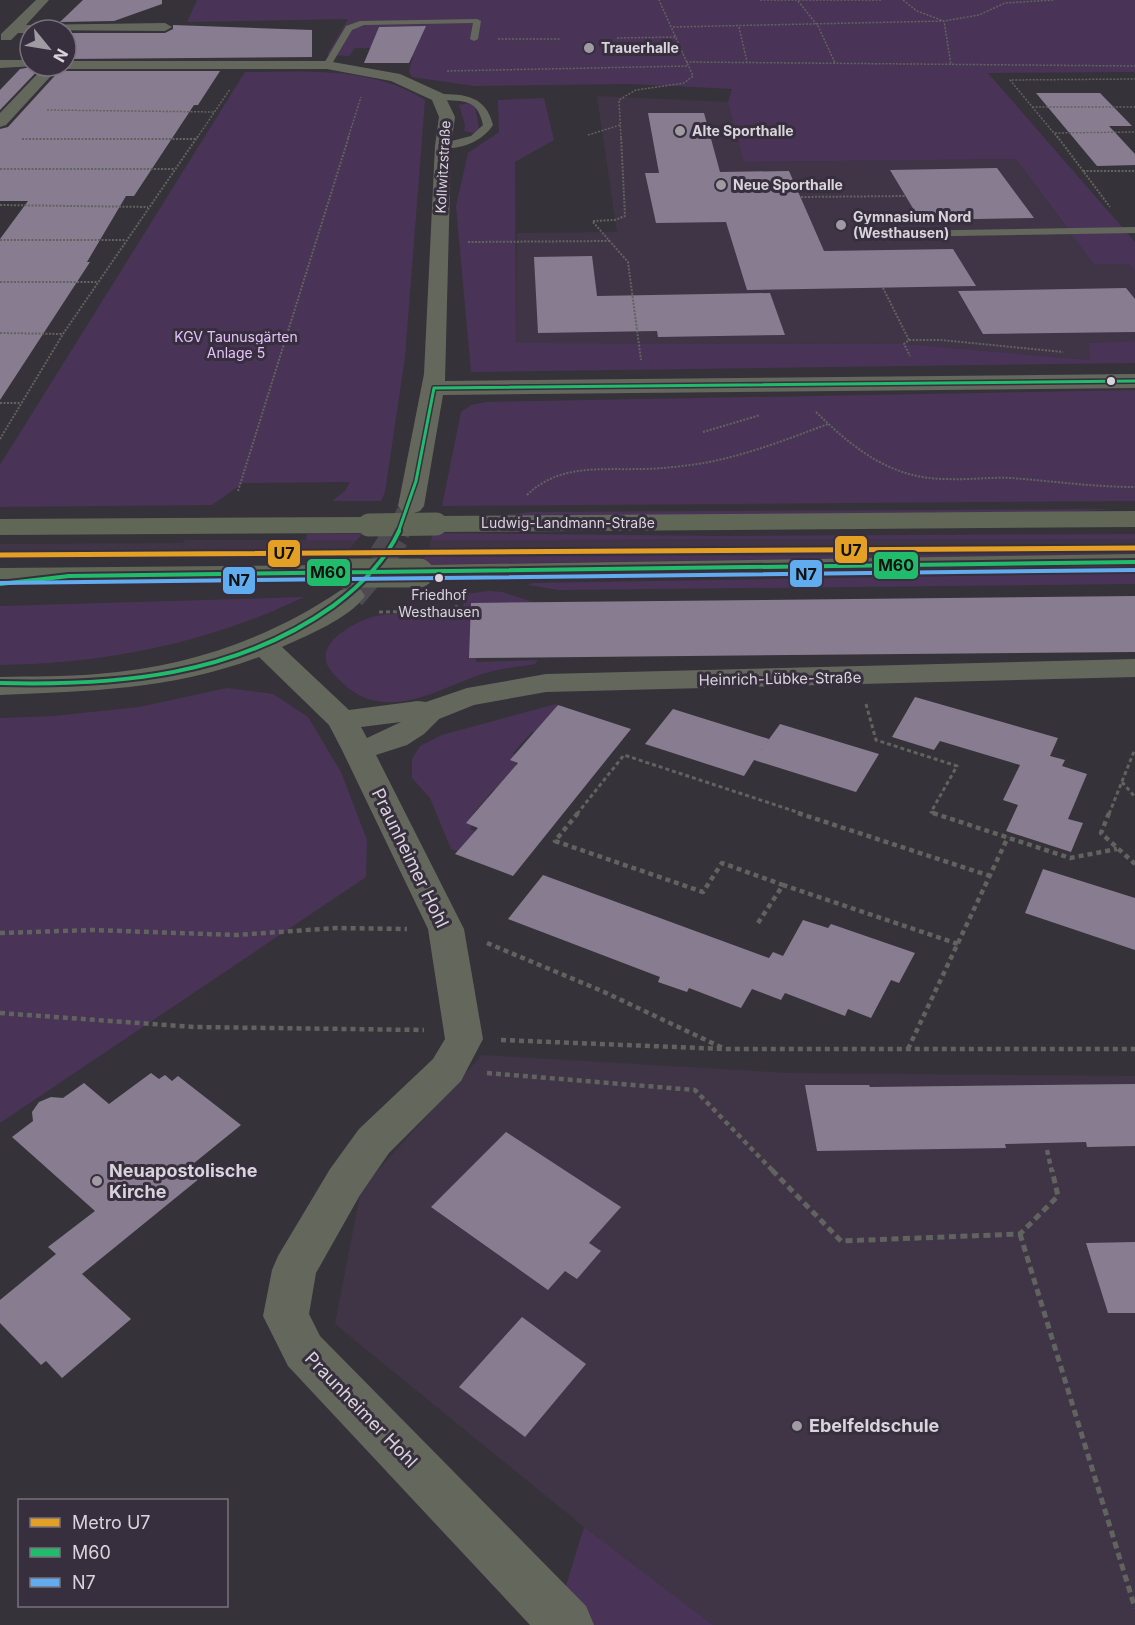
<svg xmlns="http://www.w3.org/2000/svg" width="1135" height="1625" font-family="Inter,sans-serif">
	<style>
		.built { fill: #403547 }
		.green { fill: #493457 }
		.building { fill: #887d90 }
		.lines { fill: none; stroke-linecap: round; stroke-linejoin: round }
		.street-tunnel-far1 { stroke: #4e4a52; stroke-width: 23; stroke-dasharray: 23 11; stroke-linecap: butt }
		.street-tunnel { stroke: #4e4a52; stroke-width: 29; stroke-dasharray: 29 15; stroke-linecap: butt }
		.path-far4 { stroke: #61635e; stroke-width: 1.5; stroke-dasharray: 2 1.5; stroke-linecap: butt }
		.path-far3 { stroke: #61635e; stroke-width: 2; stroke-dasharray: 2 1.5; stroke-linecap: butt }
		.path-far2 { stroke: #61635e; stroke-width: 3; stroke-dasharray: 4 3; stroke-linecap: butt }
		.path-far1 { stroke: #61635e; stroke-width: 4.5; stroke-dasharray: 5 4; stroke-linecap: butt }
		.path { stroke: #61635e; stroke-width: 5; stroke-dasharray: 7 4.5; stroke-linecap: butt }
		.lane { fill: #64685c; fill-rule: evenodd }
		.street { fill: #64685c; fill-rule: evenodd }
		.secondary { fill: #616757; fill-rule: evenodd }
		.secondary-bridge-far1 { stroke: #616757; stroke-width: 23 }
		.secondary-bridge { stroke: #616757; stroke-width: 29 }
		.bus-1-far1-casing { stroke: #372f3d; stroke-width: 6 }
		.bus-1-casing { stroke: #372f3d; stroke-width: 8 }
		.bus-2-casing { stroke: #372f3d; stroke-width: 8 }
		.bus-1-far1 { stroke: #20bc6c; stroke-width: 3 }
		.bus-1 { stroke: #20bc6c; stroke-width: 4 }
		.bus-2 { stroke: #60acee; stroke-width: 4 }
		.metro-1-casing { stroke: #372f3d; stroke-width: 9 }
		.metro-1 { stroke: #e4a024; stroke-width: 5 }
		.poi-dot { fill: #a09ba3; stroke: #372f3d; stroke-width: 2 }
		.bus-dot { fill: #d9d4dc; stroke: #372f3d; stroke-width: 2 }
		.labels { text-anchor: middle; stroke-width: 6; stroke-linejoin: round; paint-order: stroke }
		.far-poi-label { font-size: 14px; font-weight: bold; fill: #d9d4dc; stroke: #372f3d; text-anchor: start }
		.far-street-label { font-size: 14px; fill: #d9d4dc; stroke: #372f3d }
		.far-park-label { font-size: 14px; fill: #e5c1fd; stroke: #372f3d }
		.bus-label { font-size: 14px; fill: #d9d4dc; stroke: #372f3d }
		.street-label { font-size: 15px; fill: #d9d4dc; stroke: #372f3d }
		.near-street-label { font-size: 18px; fill: #d9d4dc; stroke: #372f3d }
		.near-poi-label { font-size: 18px; font-weight: bold; fill: #d9d4dc; stroke: #372f3d; text-anchor: start }
		.line-badge { stroke: #372f3d; stroke-width: 2 }
		.pale-badge-label { font-size: 16px; text-anchor: middle; font-weight: bold; fill: #111 }
	</style>
	<rect width="100%" height="100%" fill="#36323a"/>
	<path class="built" d="M 597,96 L 728,102 L 745,162 L 1016,159 L 1069,231 L 1129,264 L 1135,271 L 1135,341 L 1090,343 L 1090,360 L 904,344 L 516,343 L 517,233 L 617,232 Z
		M 1135,539 L 1135,554 L 426,557 L 431,540 Z
		M 185,540 L 357,540 L 342,558 L 0,559 L 0,544 L 183,543 Z
		M 482,1055 L 788,1073 L 1135,1076 L 1135,1625 L 713,1625 L 584,1527 L 335,1324 L 361,1189 Z"/>
	<path class="green" d="M 197,0 L 1135,0 L 1135,72 L 988,73 L 1135,242 L 1135,271 L 1129,264 L 1094,264 L 1016,159 L 744,162 L 728,102 L 732,89 L 630,84 L 474,86 L 412,77 L 409,71 L 413,57 L 373,56 L 376,48 L 355,48 L 349,56 L 327,55 L 348,19 L 187,22 Z
		M 245,72 C 306,72 371,66 425,100 L 405,357 L 385,492 L 381,501 L 332,501 L 345,491 L 350,482 L 243,483 L 212,505 L 0,507 L 0,465 Z
		M 544,98 L 554,140 L 515,162 L 516,343 L 904,344 L 1090,360 L 1089,343 L 1135,341 L 1135,363 L 471,372 L 456,206 L 468,153 L 499,132 L 498,100 Z
		M 469,103 L 475,106 L 479,129 L 474,133 L 464,131 L 465,125 L 459,105 Z
		M 1135,390 L 1135,501 L 442,506 L 461,412 L 471,405 L 486,402 Z
		M 1115,509 L 1018,515 L 499,516 L 530,512 Z
		M 433,533 L 727,536 L 1135,534 L 1135,539 L 431,540 Z
		M 307,534 L 362,534 L 357,540 L 306,540 Z
		M 1135,554 L 457,564 L 424,564 L 419,560 L 426,557 Z
		M 1135,573 L 1135,584 L 559,590 L 528,585 L 533,583 Z
		M 490,591 L 502,592 L 552,608 L 479,608 L 476,662 L 538,660 L 535,664 C 519,667 502,668 486,673 C 451,683 414,708 377,701 C 358,698 344,686 332,672 C 309,645 354,622 376,616 C 397,611 440,615 463,614 L 464,594 Z
		M 304,597 C 209,643 105,664 0,665 L 0,606 Z
		M 227,688 L 273,694 L 308,717 L 341,772 L 367,840 L 366,877 L 0,1123 L 0,718 L 54,716 L 139,707 Z
		M 556,704 L 560,712 L 539,734 L 532,732 L 513,753 L 520,757 L 515,764 L 530,769 L 508,794 L 494,789 L 473,814 L 480,817 L 470,829 L 482,834 L 465,854 L 451,849 L 430,798 L 412,778 L 412,759 L 420,746 L 442,735 Z
		M 584,1527 L 713,1625 L 554,1625 Z"/>
	<path class="building" d="M 83,0 L 162,0 L 162,4 L 114,21 L 60,22 Z
		M 173,25 L 312,30 L 312,57 L 66,59 L 66,33 L 165,33 L 173,29 Z
		M 426,26 L 409,63 L 364,63 L 379,27 Z
		M 38,66 L 42,66 L 0,110 L 0,90 L 20,69 Z
		M 61,69 L 66,71 L 220,71 L 198,105 L 194,105 L 134,196 L 126,196 L 87,262 L 90,262 L 0,400 L 0,239 L 28,201 L 0,201 L 0,129 L 8,127 Z
		M 1036,93 L 1100,93 L 1132,126 L 1109,126 L 1135,154 L 1135,165 L 1097,166 Z
		M 648,113 L 704,113 L 720,172 L 789,171 L 824,251 L 953,249 L 976,286 L 747,290 L 726,222 L 656,223 L 645,173 L 659,173 Z
		M 997,168 L 1034,218 L 920,220 L 890,170 Z
		M 592,256 L 597,296 L 770,293 L 785,335 L 658,337 L 657,331 L 538,333 L 534,257 Z
		M 1126,288 L 1135,299 L 1135,332 L 983,334 L 958,291 Z
		M 1135,596 L 1135,652 L 469,658 L 471,603 Z
		M 915,697 L 1058,738 L 1050,756 L 1065,760 L 1062,766 L 1087,774 L 1068,819 L 1083,823 L 1071,852 L 1006,831 L 1018,805 L 1003,800 L 1020,765 L 940,741 L 934,750 L 892,737 Z
		M 558,705 L 631,729 L 513,876 L 455,854 L 478,828 L 466,823 L 518,763 L 510,760 Z
		M 673,709 L 769,739 L 761,750 L 780,724 L 879,754 L 856,792 L 754,760 L 744,776 L 645,744 Z
		M 1043,869 L 1135,898 L 1135,950 L 1025,913 Z
		M 543,875 L 769,958 L 773,952 L 783,956 L 803,920 L 828,928 L 831,924 L 915,953 L 899,983 L 891,980 L 871,1018 L 848,1009 L 845,1016 L 785,993 L 781,1000 L 752,989 L 741,1008 L 689,988 L 687,992 L 658,982 L 660,977 L 508,919 Z
		M 151,1073 L 159,1079 L 165,1075 L 172,1081 L 178,1076 L 241,1125 L 188,1168 L 200,1178 L 82,1274 L 131,1319 L 62,1378 L 46,1361 L 41,1365 L 0,1323 L 0,1300 L 56,1254 L 48,1247 L 95,1211 L 12,1137 L 33,1121 L 32,1112 L 39,1102 L 51,1097 L 63,1098 L 84,1083 L 109,1104 Z
		M 1135,1084 L 1135,1146 L 1087,1147 L 1086,1142 L 1005,1144 L 1006,1148 L 817,1151 L 805,1085 L 869,1085 L 870,1087 Z
		M 506,1132 L 621,1207 L 589,1243 L 601,1251 L 577,1279 L 565,1271 L 548,1290 L 431,1207 Z
		M 1135,1242 L 1135,1313 L 1108,1313 L 1086,1243 Z
		M 522,1317 L 586,1364 L 525,1437 L 459,1387 Z"/>
	<g class="lines">
		<path class="street-tunnel-far1" d="M 398,533 L 411,506"/>
		<path class="street-tunnel" d="M 351,596 L 378,564 L 399,531"/>
		<path class="path-far4" d="M 760,0 L 881,0
			M 903,0 L 917,11 L 944,21 L 951,65
			M 798,1 L 818,26 L 835,63
			M 673,27 L 944,21 L 979,15 L 1005,3 L 1054,0
			M 739,27 L 747,62
			M 617,38 L 677,37
			M 498,39 L 561,39
			M 686,62 L 1135,66
			M 447,71 L 688,66
			M 1032,107 L 1135,107
			M 47,110 L 214,112
			M 1055,133 L 1135,132
			M 588,135 L 620,125
			M 197,138 L 230,89
			M 348,138 L 361,97
			M 621,138 L 619,100 L 636,90 L 684,83 L 693,76 L 659,0
			M 1058,138 L 1010,80 L 1135,79"/>
		<path class="path-far3" d="M 1057,136 L 1110,207
			M 22,139 L 195,139
			M 0,169 L 174,169
			M 1083,171 L 1135,171
			M 801,197 L 906,196
			M 0,205 L 148,207
			M 593,221 L 615,220 L 625,216 L 621,136
			M 593,222 L 628,262 L 641,360
			M 0,240 L 126,240
			M 468,242 L 610,241
			M 0,282 L 97,282
			M 883,288 L 909,340 L 904,344 L 910,356
			M 0,333 L 62,334
			M 909,340 L 941,340 L 1063,352
			M 0,403 L 20,403
			M 816,412 C 854,449 891,479 947,479 C 968,480 990,477 1011,478 C 1052,481 1093,487 1135,487
			M 703,432 L 760,415
			M 0,439 L 63,334 L 198,136
			M 238,491 L 349,136
			M 527,495 C 559,464 599,470 640,469 C 662,469 683,466 704,463 C 747,455 788,439 828,424"/>
		<path class="path-far2" d="M 379,612 L 447,611 L 456,609 L 457,601
			M 866,704 L 876,740 L 957,766 L 931,812 L 938,814
			M 1122,782 L 1135,797
			M 577,814 L 624,755 L 803,814
			M 1109,814 L 1135,749"/>
		<path class="path-far1" d="M 578,813 L 555,841 L 703,892 L 722,863 L 783,885
			M 798,813 L 990,876
			M 933,813 L 1070,858 L 1117,849
			M 1109,813 L 1101,833 L 1135,864
			M 758,923 L 783,885 L 958,944
			M 0,933 L 93,930 L 236,935 L 336,928 L 407,929
			M 487,943 L 602,991 L 725,1049
			M 0,1013 L 194,1027 L 424,1030
			M 501,1040 L 725,1049 L 1135,1049
			M 908,1049 L 1008,837
			M 487,1073 L 695,1090 L 774,1172
			M 1047,1150 L 1052,1172"/>
		<path class="path" d="M 772,1170 L 841,1241 L 1020,1234 L 1058,1196 L 1052,1170
			M 1020,1234 L 1135,1608"/>
		<path class="lane" d="M 477,19 L 481,21 L 478,39 L 474,41 L 470,39 L 473,23 L 364,25 L 352,30 L 330,67 L 323,65 L 346,26 L 360,21 Z
			M 439,94 C 465,94 486,96 493,125 C 482,142 460,150 440,148 L 440,144 L 471,136 L 483,125 C 477,95 460,103 436,99 L 435,97 Z
			M 1135,227 L 1135,233 L 899,237 L 894,234 L 899,231 Z"/>
		<path class="street" d="M 36,0 L 49,0 L 26,25 L 165,23 L 172,27 L 165,31 L 30,30 L 30,33 L 18,33 L 11,40 L 1,40 L 1,34 Z
			M 0,60 L 30,60 L 30,66 L 36,66 L 0,68 Z
			M 66,61 L 327,61 L 400,74 L 444,94 L 455,117 L 451,146 L 445,381 L 1135,374 L 1135,388 L 443,395 L 424,506 L 420,511 L 411,514 L 402,511 L 398,506 L 424,374 L 435,146 L 439,117 L 432,100 L 391,81 L 327,69 L 66,69 L 60,66 L 6,125 L 0,127 L 0,113 L 45,66 L 66,66 Z
			M 351,588 L 361,590 L 365,596 C 350,618 306,636 282,647 L 349,710 L 418,701 L 426,702 L 467,688 L 546,674 L 1135,659 L 1135,677 L 546,692 L 474,705 L 439,719 L 424,734 L 407,745 L 376,755 L 464,929 L 483,1039 L 461,1081 L 389,1153 L 360,1195 L 316,1273 L 309,1314 L 320,1336 L 586,1606 L 594,1625 L 530,1625 L 288,1366 L 263,1316 L 272,1270 L 278,1256 L 330,1169 L 359,1129 L 433,1059 L 445,1039 L 428,929 L 342,750 L 329,725 L 259,657 C 171,690 91,691 0,695 L 0,677 C 32,676 64,677 97,674 C 186,667 267,640 341,590 ZM 401,722 L 367,738 L 361,727 Z"/>
		<path class="secondary" d="M 1135,511 L 1135,527 L 436,532 L 427,529 L 423,524 L 427,519 L 436,516 Z
			M 369,517 L 378,520 L 382,525 L 378,530 L 369,533 L 0,535 L 0,519 Z
			M 1135,554 L 1135,570 L 419,581 L 409,579 L 405,573 L 409,567 L 419,565 Z
			M 328,565 L 338,567 L 342,573 L 338,579 L 328,581 L 0,584 L 0,568 Z"/>
		<path class="secondary-bridge-far1" d="M 369,525 L 436,524"/>
		<path class="secondary-bridge" d="M 328,573 L 419,573"/>
		<defs>
			<path id="bus-1-far1" d="M 398,533 L 416,481 L 434,388 L 1135,381"/>
			<path id="bus-1" d="M 0,584 L 69,576 L 1135,562
				M 0,683 C 117,686 235,676 333,606 C 360,586 385,562 399,531"/>
			<path id="bus-2" d="M 0,583 L 1135,570"/>
		</defs>
		<use href="#bus-1-far1" class="bus-1-far1-casing"/>
		<use href="#bus-1" class="bus-1-casing"/>
		<use href="#bus-2" class="bus-2-casing"/>
		<use href="#bus-1-far1" class="bus-1-far1"/>
		<use href="#bus-1" class="bus-1"/>
		<use href="#bus-2" class="bus-2"/>
		<defs>
			<path id="metro-1" d="M 0,555 L 1135,548"/>
		</defs>
		<use href="#metro-1" class="metro-1-casing"/>
		<use href="#metro-1" class="metro-1"/>
	</g>
	<g class="poi-dot">
		<circle cx="589" cy="48" r="6"/>
		<circle cx="680" cy="131" r="6"/>
		<circle cx="721" cy="185" r="6"/>
		<circle cx="841" cy="225" r="6"/>
		<circle cx="97" cy="1181" r="6"/>
		<circle cx="797" cy="1426" r="6"/>
	</g>
	<g class="bus-dot">
		<circle cx="1111" cy="381" r="5"/>
		<circle cx="439" cy="578" r="5"/>
	</g>
	<g class="labels">
		<g class="far-poi-label">
			<text x="601" y="53">Trauerhalle</text>
			<text x="692" y="136">Alte Sporthalle</text>
			<text x="733" y="190">Neue Sporthalle</text>
			<text x="853" y="222">Gymnasium Nord<tspan x="853" dy="16">(Westhausen)</tspan></text>
		</g>
		<g class="far-street-label">
			<text transform="translate(443 167) rotate(-87)" y="5">Kollwitzstraße</text>
			<text x="568" y="528">Ludwig-Landmann-Straße</text>
		</g>
		<g class="far-park-label">
			<text x="236" y="342">KGV Taunusgärten<tspan x="236" dy="16">Anlage 5</tspan></text>
		</g>
		<g class="bus-label">
			<text x="439" y="600">Friedhof<tspan x="439" dy="17">Westhausen</tspan></text>
		</g>
		<g class="street-label">
			<text transform="translate(780 679) rotate(-1)" y="5">Heinrich-Lübke-Straße</text>
		</g>
		<g class="near-street-label">
			<text transform="translate(410 858) rotate(64)" y="6">Praunheimer Hohl</text>
			<text transform="translate(361 1410) rotate(46)" y="6">Praunheimer Hohl</text>
		</g>
		<g class="near-poi-label">
			<text x="109" y="1177">Neuapostolische<tspan x="109" dy="21">Kirche</tspan></text>
			<text x="809" y="1432">Ebelfeldschule</text>
		</g>
	</g>
	<g class="line-badge">
		<rect x="834" y="535" width="34" height="29" rx="6" fill="#e4a024"/>
		<rect x="267" y="539" width="34" height="29" rx="6" fill="#e4a024"/>
		<rect x="873" y="551" width="46" height="29" rx="6" fill="#20bc6c"/>
		<rect x="306" y="558" width="45" height="29" rx="6" fill="#20bc6c"/>
		<rect x="789" y="559" width="34" height="29" rx="6" fill="#60acee"/>
		<rect x="222" y="566" width="34" height="29" rx="6" fill="#60acee"/>
	</g>
	<g class="pale-badge-label">
		<text x="851" y="556">U7</text>
		<text x="284" y="559">U7</text>
		<text x="896" y="571">M60</text>
		<text x="328" y="578">M60</text>
		<text x="806" y="580">N7</text>
		<text x="239" y="586">N7</text>
	</g>
	<rect x="18" y="1499" width="210" height="108" fill="#372f3d" stroke="#78717d" stroke-width="1.5"/>
	<rect x="30" y="1518" width="30" height="9" fill="#e4a024" stroke="#78717d" stroke-width="1.5"/>
	<text x="72" y="1529" font-size="18" fill="#d9d4dc">Metro U7</text>
	<rect x="30" y="1548" width="30" height="9" fill="#20bc6c" stroke="#78717d" stroke-width="1.5"/>
	<text x="72" y="1559" font-size="18" fill="#d9d4dc">M60</text>
	<rect x="30" y="1578" width="30" height="9" fill="#60acee" stroke="#78717d" stroke-width="1.5"/>
	<text x="72" y="1589" font-size="18" fill="#d9d4dc">N7</text>
	<g transform="translate(48 48) rotate(120)"><circle r="28" fill="#372f3d" stroke="#78717d" stroke-width="1.5"/>
	<path d="M0-4.5L10 22L0 15L-10 22Z" fill="#a09ba3"/>
	<text y="-9" font-size="16" font-weight="bold" text-anchor="middle" fill="#d9d4dc">N</text>
	</g>
</svg>
